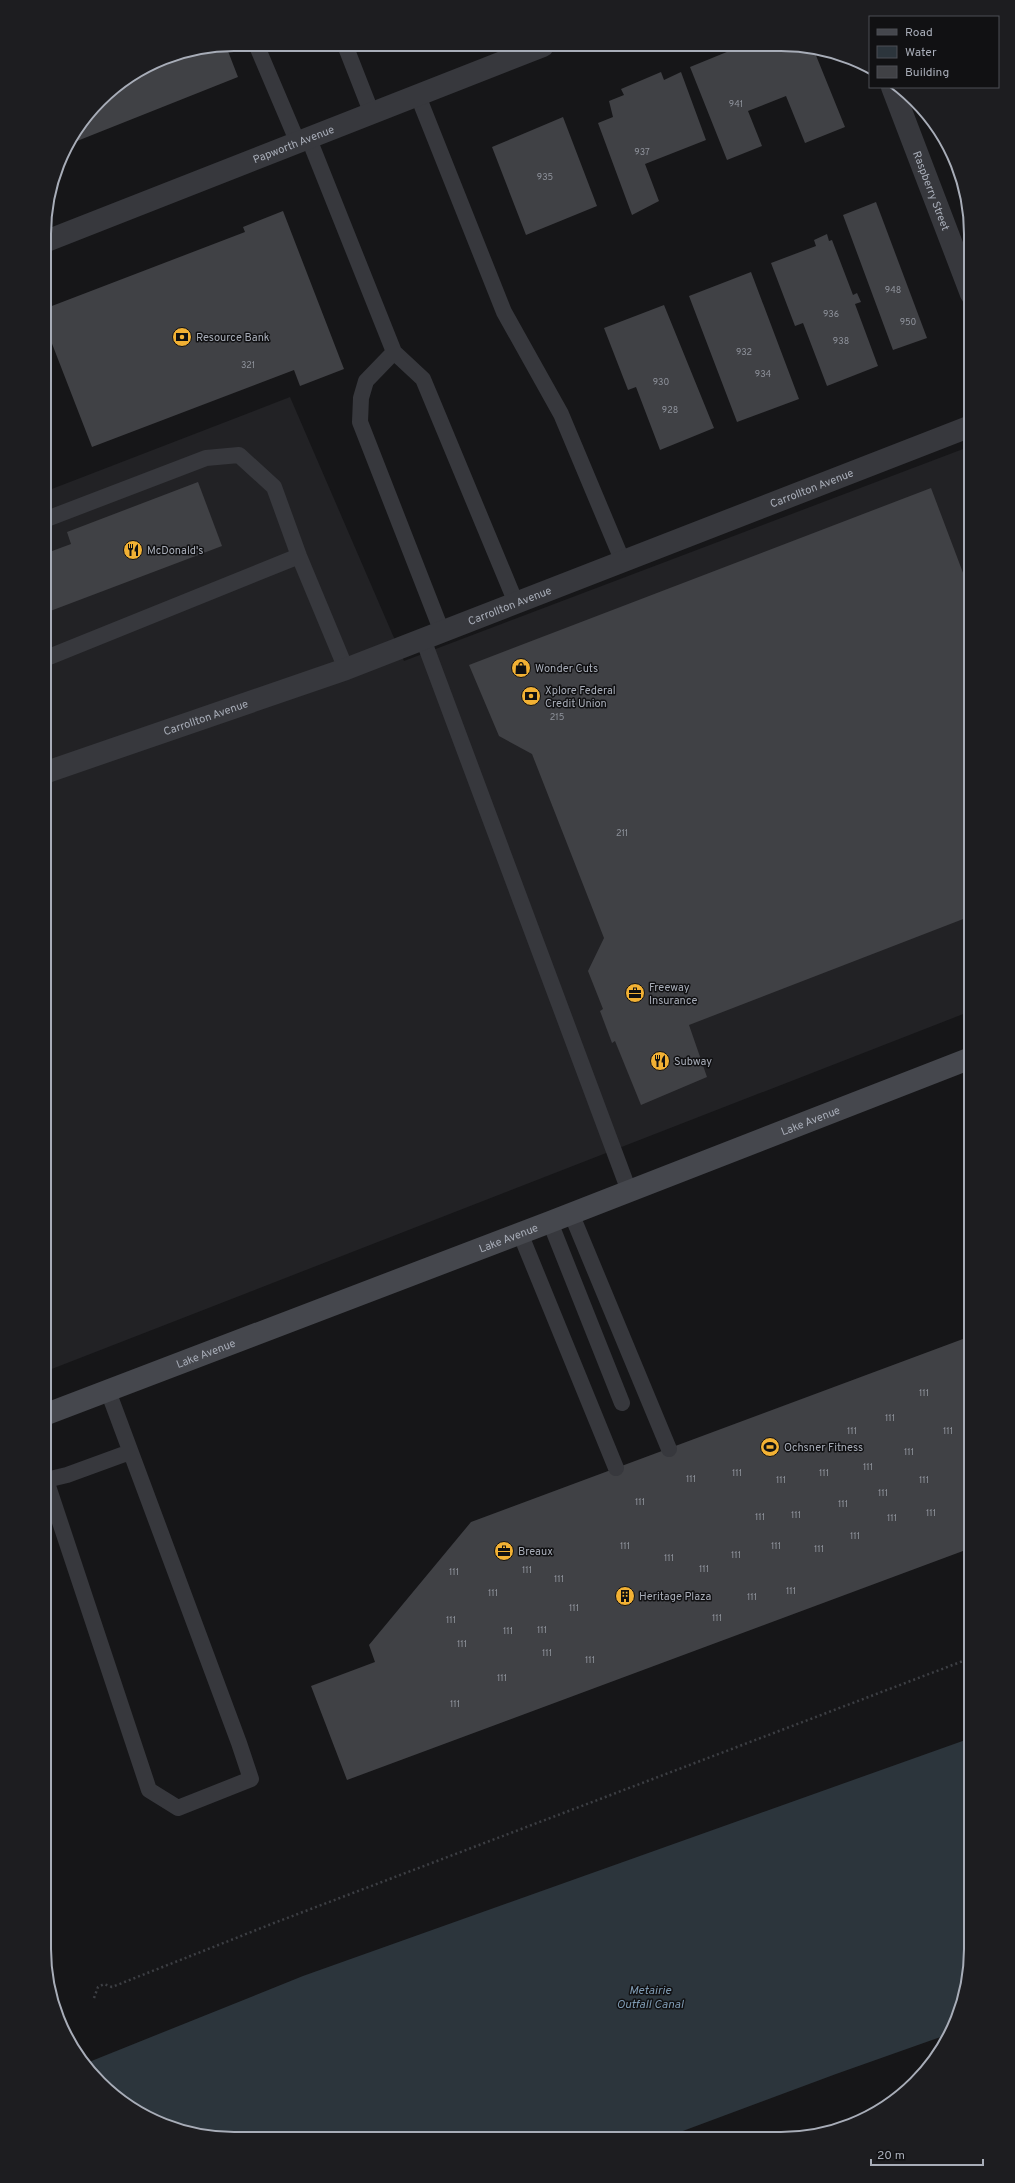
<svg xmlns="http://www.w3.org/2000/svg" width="1015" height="2183" font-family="Overpass,sans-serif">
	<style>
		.built { fill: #222225 }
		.water { fill: #2c353c }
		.building { fill: #404145 }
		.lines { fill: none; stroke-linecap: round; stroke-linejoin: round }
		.path { stroke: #3d3f44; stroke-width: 2.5; stroke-dasharray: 2 3; stroke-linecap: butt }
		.lane { stroke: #37383d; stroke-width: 16 }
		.street { stroke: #37383d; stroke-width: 22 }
		.secondary { stroke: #45474d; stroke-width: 22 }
		.labels { text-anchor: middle; stroke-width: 3; stroke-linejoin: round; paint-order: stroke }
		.number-label { font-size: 9px; fill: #8e929b }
		.street-label { font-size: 11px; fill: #a8adb8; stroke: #111113 }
		.poi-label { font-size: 11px; fill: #a8adb8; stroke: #111113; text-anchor: start }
		.water-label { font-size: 12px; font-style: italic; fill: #7f9bb3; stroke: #111113 }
		.rim { fill: none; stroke: #a8adb8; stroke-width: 2 }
	</style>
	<rect width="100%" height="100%" fill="#161618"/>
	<path class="built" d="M 290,397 L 404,661 L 971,446 L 971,1011 L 44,1372 L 44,492 Z"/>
	<path class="water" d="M 971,1738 L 971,1962 L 957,2022 L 949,2034 L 836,2074 L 664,2138 L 197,2135 L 150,2119 L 108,2092 L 84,2064 L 303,1976 Z"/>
	<path class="building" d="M 226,46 L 238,77 L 67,145 L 108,91 L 161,58 Z
		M 739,47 L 813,48 L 845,127 L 805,143 L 786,96 L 748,111 L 762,146 L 727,160 L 690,67 Z
		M 661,72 L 664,80 L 681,72 L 706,140 L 645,164 L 659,201 L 632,215 L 598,123 L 613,117 L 609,101 L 624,95 L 621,89 Z
		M 563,117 L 597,206 L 526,235 L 492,147 Z
		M 876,202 L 927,338 L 893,350 L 843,215 Z
		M 283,211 L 344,369 L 300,386 L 294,370 L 92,447 L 44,323 L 44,309 L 245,232 L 243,227 Z
		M 827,234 L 829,241 L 832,240 L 853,295 L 857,293 L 861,302 L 855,304 L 878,366 L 827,386 L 803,323 L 795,326 L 771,263 L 816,246 L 814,240 Z
		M 751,272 L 799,399 L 737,422 L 689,296 Z
		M 664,305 L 714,428 L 660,450 L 636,387 L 628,390 L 604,328 Z
		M 198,482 L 222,546 L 45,613 L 44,554 L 71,544 L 67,532 Z
		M 931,488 L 971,594 L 971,916 L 689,1025 L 707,1077 L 641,1105 L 615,1041 L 612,1043 L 600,1011 L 603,1009 L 588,971 L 604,938 L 532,754 L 499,736 L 469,665 Z
		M 971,1336 L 971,1548 L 347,1780 L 311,1686 L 375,1662 L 369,1645 L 471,1522 Z"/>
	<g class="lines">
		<path class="path" d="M 94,1998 L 98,1987 L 104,1984 L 112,1987 L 274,1923 L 971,1658"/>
		<path class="lane" d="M 256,44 L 298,143
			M 345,45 L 372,114
			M 418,96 L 504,312 L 561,414 L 623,562
			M 309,139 L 394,352 L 423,379 L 516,603
			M 394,352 L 366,381 L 361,398 L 360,422 L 442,632
			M 44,520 L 206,458 L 239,455 L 274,487 L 299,556 L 346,669
			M 423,639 L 629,1191
			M 44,659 L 299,556
			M 571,1213 L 669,1449
			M 550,1222 L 622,1403
			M 520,1233 L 616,1468
			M 44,1474 L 149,1790 L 178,1808 L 251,1779 L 239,1743 L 108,1391
			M 46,1480 L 67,1475 L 130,1452"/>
		<g class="street">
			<path id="s1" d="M 892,87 L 971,294"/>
			<path id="s2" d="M 44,242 L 543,46"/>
			<path id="s3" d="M 44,773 L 346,669 L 971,426"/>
		</g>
		<path class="secondary" id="s4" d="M 44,1415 L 550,1222 L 971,1058"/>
	</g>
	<defs>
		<symbol id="bank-disc" viewBox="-11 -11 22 22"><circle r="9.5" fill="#f2b134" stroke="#111113"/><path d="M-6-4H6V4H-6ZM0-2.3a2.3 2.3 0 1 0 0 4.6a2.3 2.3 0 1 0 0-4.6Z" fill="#111"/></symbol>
		<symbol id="restaurant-disc" viewBox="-11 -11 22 22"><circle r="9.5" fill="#f2b134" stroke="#111113"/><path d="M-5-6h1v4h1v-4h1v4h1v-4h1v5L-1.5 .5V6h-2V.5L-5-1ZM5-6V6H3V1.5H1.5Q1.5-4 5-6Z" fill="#111"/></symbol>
		<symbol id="shop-disc" viewBox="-11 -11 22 22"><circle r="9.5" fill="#f2b134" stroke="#111113"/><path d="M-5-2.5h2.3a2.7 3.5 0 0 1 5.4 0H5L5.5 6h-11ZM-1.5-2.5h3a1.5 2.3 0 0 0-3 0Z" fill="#111"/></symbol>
		<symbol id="office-disc" viewBox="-11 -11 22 22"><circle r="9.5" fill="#f2b134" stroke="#111113"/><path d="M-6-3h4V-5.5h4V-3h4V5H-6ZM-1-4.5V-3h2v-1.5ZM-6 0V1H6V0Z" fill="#111"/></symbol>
		<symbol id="stadium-disc" viewBox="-11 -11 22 22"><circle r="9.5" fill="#f2b134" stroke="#111113"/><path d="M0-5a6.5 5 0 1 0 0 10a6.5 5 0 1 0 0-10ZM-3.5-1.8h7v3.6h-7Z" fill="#111"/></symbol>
		<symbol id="building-disc" viewBox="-11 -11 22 22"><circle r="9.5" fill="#f2b134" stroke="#111113"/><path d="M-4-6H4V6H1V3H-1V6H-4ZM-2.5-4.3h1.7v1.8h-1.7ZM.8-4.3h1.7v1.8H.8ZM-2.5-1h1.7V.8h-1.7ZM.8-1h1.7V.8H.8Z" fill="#111"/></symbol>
	</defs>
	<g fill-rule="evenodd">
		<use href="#bank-disc" x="171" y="326" width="22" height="22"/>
		<use href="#restaurant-disc" x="122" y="539" width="22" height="22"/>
		<use href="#shop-disc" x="510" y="657" width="22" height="22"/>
		<use href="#bank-disc" x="520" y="685" width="22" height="22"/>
		<use href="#office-disc" x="624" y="982" width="22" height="22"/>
		<use href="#restaurant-disc" x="649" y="1050" width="22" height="22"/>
		<use href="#stadium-disc" x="759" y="1436" width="22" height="22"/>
		<use href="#office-disc" x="493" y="1540" width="22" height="22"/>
		<use href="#building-disc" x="614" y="1585" width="22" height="22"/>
	</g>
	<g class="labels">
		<g class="number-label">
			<text x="736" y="107">941</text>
			<text x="642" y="155">937</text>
			<text x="545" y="180">935</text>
			<text x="893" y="293">948</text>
			<text x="831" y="317">936</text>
			<text x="908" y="325">950</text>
			<text x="841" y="344">938</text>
			<text x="744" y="355">932</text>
			<text x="248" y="368">321</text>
			<text x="763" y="377">934</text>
			<text x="661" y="385">930</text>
			<text x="670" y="413">928</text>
			<text x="557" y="720">215</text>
			<text x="622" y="836">211</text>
			<text x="924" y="1396">111</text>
			<text x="890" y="1421">111</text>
			<text x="852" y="1434">111</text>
			<text x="948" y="1434">111</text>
			<text x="909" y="1455">111</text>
			<text x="868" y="1470">111</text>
			<text x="737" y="1476">111</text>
			<text x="824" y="1476">111</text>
			<text x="691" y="1482">111</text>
			<text x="781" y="1483">111</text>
			<text x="924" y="1483">111</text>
			<text x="883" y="1496">111</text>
			<text x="640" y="1505">111</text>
			<text x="843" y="1507">111</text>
			<text x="931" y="1516">111</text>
			<text x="796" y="1518">111</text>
			<text x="760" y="1520">111</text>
			<text x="892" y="1521">111</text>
			<text x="855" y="1539">111</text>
			<text x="625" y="1549">111</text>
			<text x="776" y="1549">111</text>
			<text x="819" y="1552">111</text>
			<text x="736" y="1558">111</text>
			<text x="669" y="1561">111</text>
			<text x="704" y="1572">111</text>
			<text x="527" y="1573">111</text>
			<text x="454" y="1575">111</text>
			<text x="559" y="1582">111</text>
			<text x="791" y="1594">111</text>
			<text x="493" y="1596">111</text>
			<text x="752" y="1600">111</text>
			<text x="574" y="1611">111</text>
			<text x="717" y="1621">111</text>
			<text x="451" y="1623">111</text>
			<text x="542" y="1633">111</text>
			<text x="508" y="1634">111</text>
			<text x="462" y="1647">111</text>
			<text x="547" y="1656">111</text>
			<text x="590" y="1663">111</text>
			<text x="502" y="1681">111</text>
			<text x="455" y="1707">111</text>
		</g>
		<g class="street-label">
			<text dy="4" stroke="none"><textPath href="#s2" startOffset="268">Papworth Avenue</textPath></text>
			<text dy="4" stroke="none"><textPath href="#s1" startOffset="111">Raspberry Street</textPath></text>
			<text dy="4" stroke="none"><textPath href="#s3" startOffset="819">Carrollton Avenue</textPath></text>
			<text dy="4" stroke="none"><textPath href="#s3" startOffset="495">Carrollton Avenue</textPath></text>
			<text dy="4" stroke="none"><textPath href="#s3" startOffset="171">Carrollton Avenue</textPath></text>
			<text dy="4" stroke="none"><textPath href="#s4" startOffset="821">Lake Avenue</textPath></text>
			<text dy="4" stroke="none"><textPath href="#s4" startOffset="497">Lake Avenue</textPath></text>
			<text dy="4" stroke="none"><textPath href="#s4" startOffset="173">Lake Avenue</textPath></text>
		</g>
		<g class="poi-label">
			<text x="196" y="341">Resource Bank</text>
			<text x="147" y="554">McDonald's</text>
			<text x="535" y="672">Wonder Cuts</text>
			<text x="545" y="694">Xplore Federal<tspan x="545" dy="13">Credit Union</tspan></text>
			<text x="649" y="991">Freeway<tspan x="649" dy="13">Insurance</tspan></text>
			<text x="674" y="1065">Subway</text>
			<text x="784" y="1451">Ochsner Fitness</text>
			<text x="518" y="1555">Breaux</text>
			<text x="639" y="1600">Heritage Plaza</text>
		</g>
		<g class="water-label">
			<text x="650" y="1994">Metairie<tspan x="650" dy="14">Outfall Canal</tspan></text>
		</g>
	</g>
	<path d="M0 0H1015V2183H0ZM234 51H781A183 183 0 0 1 964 234V1949A183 183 0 0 1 781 2132H234A183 183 0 0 1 51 1949V234A183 183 0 0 1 234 51Z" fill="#1d1d20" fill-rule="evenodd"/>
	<path class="rim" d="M234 51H781A183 183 0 0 1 964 234V1949A183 183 0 0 1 781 2132H234A183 183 0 0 1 51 1949V234A183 183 0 0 1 234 51Z"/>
	<rect x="869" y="16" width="130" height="72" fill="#111113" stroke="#4d4f55"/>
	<rect x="877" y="29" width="20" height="6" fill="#45474d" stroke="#4d4f55"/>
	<text x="905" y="36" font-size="12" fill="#a8adb8">Road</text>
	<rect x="877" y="46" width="20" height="12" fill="#2c353c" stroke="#4d4f55"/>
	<text x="905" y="56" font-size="12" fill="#a8adb8">Water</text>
	<rect x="877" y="66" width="20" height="12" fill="#404145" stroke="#4d4f55"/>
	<text x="905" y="76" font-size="12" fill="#a8adb8">Building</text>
	<path d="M871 2159v6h112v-6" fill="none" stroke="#a8adb8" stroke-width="2"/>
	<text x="877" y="2159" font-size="12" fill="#a8adb8" stroke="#111113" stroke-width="3" paint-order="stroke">20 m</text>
</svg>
